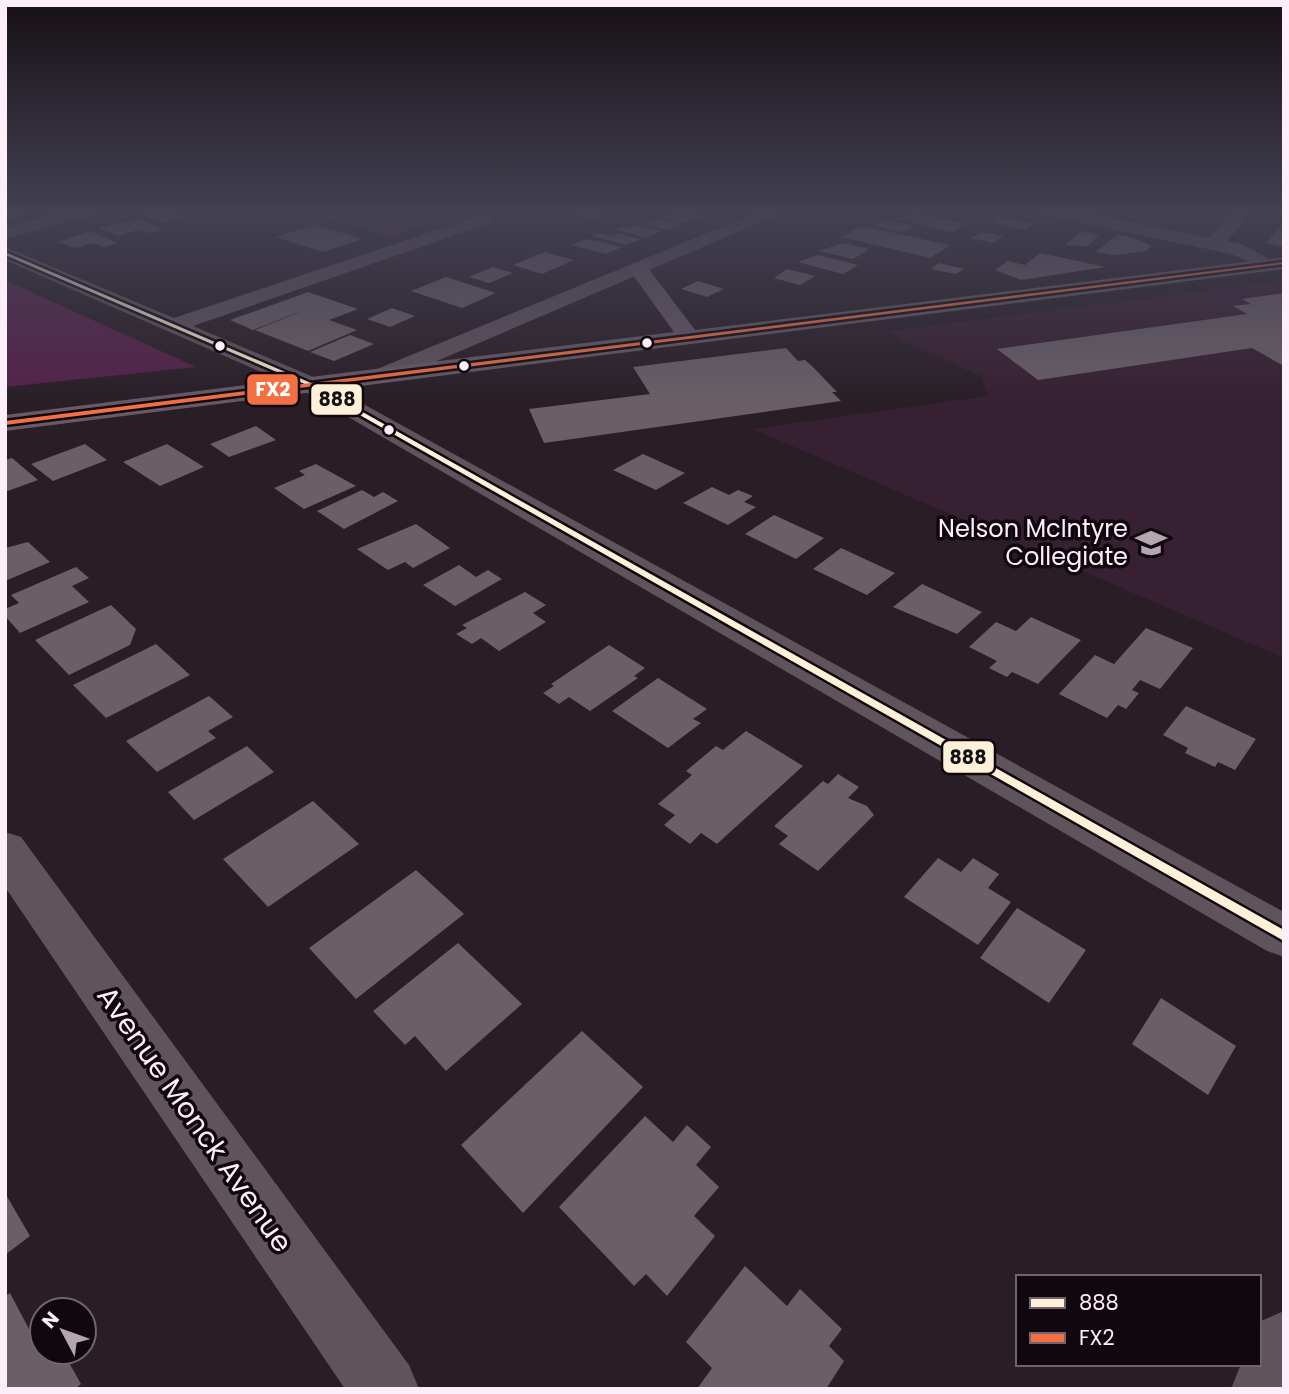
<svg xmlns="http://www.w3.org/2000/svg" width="1289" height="1394" font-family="Poppins,sans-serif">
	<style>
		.built { fill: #372031 }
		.green { fill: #56214b }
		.building { fill: #6a5f67 }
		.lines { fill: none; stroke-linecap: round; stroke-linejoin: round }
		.minor { fill: #5f535c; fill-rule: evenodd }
		.highway { fill: #685964; fill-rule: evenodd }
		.bus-1-casing { stroke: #10080e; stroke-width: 5 }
		.bus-2-casing { stroke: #10080e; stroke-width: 5 }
		.bus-1 { fill: #fff0d8; fill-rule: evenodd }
		.bus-2 { fill: #f37043; fill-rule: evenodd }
		.bus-dot { fill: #fdeff9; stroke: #10080e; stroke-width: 2.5 }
		.labels { text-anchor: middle; stroke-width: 7; stroke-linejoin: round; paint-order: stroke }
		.poi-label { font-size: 24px; fill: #fdeff9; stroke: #10080e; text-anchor: end }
		.near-street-label { font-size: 28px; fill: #fdeff9; stroke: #10080e }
		.line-badge { stroke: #10080e; stroke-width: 2.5 }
		.badge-label { font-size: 19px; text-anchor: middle; font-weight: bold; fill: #fff }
		.pale-badge-label { font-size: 19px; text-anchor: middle; font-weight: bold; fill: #111 }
	</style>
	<rect width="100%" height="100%" fill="#291e26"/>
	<path class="built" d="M 1284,281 L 1284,658 L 753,429 L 988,396 L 982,377 L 899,339 L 890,331 Z"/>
	<path class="green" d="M 320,210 L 428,210 L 449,216 L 390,237 L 310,213 Z
		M 5,280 L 196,367 L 5,387 Z"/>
	<path class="building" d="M 5,210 L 35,210 L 35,211 L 5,219 Z
		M 560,210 L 611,210 L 611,211 L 590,219 Z
		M 166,211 L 183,217 L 162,223 L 140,216 Z
		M 678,211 L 700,217 L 686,223 L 663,217 Z
		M 915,213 L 965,224 L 952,232 L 899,219 Z
		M 999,216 L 1035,224 L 1026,230 L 990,222 Z
		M 659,218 L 681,224 L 667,230 L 644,224 Z
		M 138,219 L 164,229 L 150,233 L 139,229 L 118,236 L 99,228 Z
		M 888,220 L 914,226 L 904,232 L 872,225 Z
		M 1284,223 L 1284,247 L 1266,243 Z
		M 315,224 L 362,239 L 323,252 L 276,237 Z
		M 639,225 L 661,231 L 645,238 L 614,229 Z
		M 861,226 L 950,245 L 930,258 L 841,237 Z
		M 90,231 L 118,243 L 104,247 L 93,243 L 75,248 L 58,242 Z
		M 984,232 L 1003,236 L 993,243 L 970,238 Z
		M 1081,232 L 1099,235 L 1087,246 L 1065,245 Z
		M 600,233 L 611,236 L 618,233 L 641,239 L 626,245 L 592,236 Z
		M 1117,235 L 1134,238 L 1152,246 L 1146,251 L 1113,255 L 1096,252 Z
		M 585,239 L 599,241 L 622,247 L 606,254 L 571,245 Z
		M 843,243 L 869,249 L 853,259 L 819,251 Z
		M 545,252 L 574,260 L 542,274 L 513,265 Z
		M 1040,253 L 1106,267 L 1021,280 L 995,270 L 1008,261 L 1025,265 Z
		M 818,255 L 858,265 L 843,274 L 798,262 Z
		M 939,263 L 964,269 L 956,274 L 931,269 Z
		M 493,267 L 513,273 L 489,283 L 469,277 Z
		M 787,269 L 815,276 L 800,285 L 774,278 Z
		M 446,277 L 496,293 L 462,308 L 411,291 Z
		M 698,281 L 724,289 L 707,297 L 681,289 Z
		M 308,292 L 358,309 L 329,320 L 357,330 L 308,351 L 255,330 L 320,304 L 253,330 L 230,320 Z
		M 1284,293 L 1284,366 L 1252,348 L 1038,380 L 997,349 L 1247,314 L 1233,306 L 1251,304 L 1242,299 Z
		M 392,308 L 415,316 L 390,327 L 367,319 Z
		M 350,335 L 374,344 L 334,361 L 310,352 Z
		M 786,348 L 798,361 L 805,360 L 814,368 L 837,392 L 832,392 L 841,401 L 544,443 L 529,409 L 650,394 L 633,367 Z
		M 256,426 L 276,440 L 229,457 L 210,444 Z
		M 85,444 L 107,460 L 53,481 L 31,464 Z
		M 167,444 L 204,467 L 160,486 L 123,462 Z
		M 643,454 L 685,473 L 656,490 L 613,470 Z
		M 12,458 L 38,480 L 5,492 L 5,460 Z
		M 316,464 L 356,486 L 304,509 L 274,488 L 305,475 L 299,471 Z
		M 712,487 L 729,495 L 738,490 L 753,496 L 744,502 L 756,507 L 728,525 L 683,503 Z
		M 362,490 L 374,497 L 383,492 L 398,501 L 344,529 L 317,511 Z
		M 774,515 L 824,538 L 796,559 L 745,534 Z
		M 416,524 L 450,548 L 413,568 L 405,562 L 388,570 L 357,549 Z
		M 28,542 L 50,562 L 5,581 L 5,548 Z
		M 841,548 L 895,573 L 867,595 L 813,569 Z
		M 459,565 L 476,577 L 488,570 L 502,579 L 455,606 L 423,585 Z
		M 76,567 L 89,578 L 72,586 L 89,602 L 20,633 L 5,616 L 5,609 L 19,603 L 11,595 Z
		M 922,584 L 982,612 L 957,634 L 893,607 Z
		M 525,592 L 546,605 L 533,613 L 546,622 L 499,651 L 481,638 L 472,644 L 456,634 L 467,628 L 462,625 Z
		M 111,605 L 136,629 L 130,645 L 69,675 L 35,640 Z
		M 1031,617 L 1081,640 L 1038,684 L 1012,672 L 1007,677 L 989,668 L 997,661 L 969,647 L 996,622 L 1016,631 Z
		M 1146,628 L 1193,648 L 1160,689 L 1140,680 L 1132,690 L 1139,693 L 1126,709 L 1118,705 L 1107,718 L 1059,694 L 1095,655 L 1114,664 Z
		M 156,644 L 190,675 L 106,718 L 73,685 Z
		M 609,645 L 645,668 L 634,676 L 638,678 L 590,711 L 569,697 L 559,704 L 543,693 L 554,686 L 551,684 Z
		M 658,678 L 707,709 L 693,719 L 701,723 L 668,748 L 612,711 Z
		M 209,696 L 233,717 L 208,731 L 216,738 L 157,772 L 126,741 Z
		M 1186,706 L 1256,739 L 1235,770 L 1218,762 L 1215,767 L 1185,753 L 1188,748 L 1163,735 Z
		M 746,731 L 803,766 L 717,844 L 701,833 L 690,844 L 664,825 L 675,815 L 658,804 L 692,775 L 686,771 L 716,746 L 723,750 Z
		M 247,746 L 274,772 L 194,820 L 168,792 Z
		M 838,774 L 859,787 L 848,798 L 867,806 L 874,815 L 818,871 L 779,844 L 788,836 L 774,826 L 823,781 L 828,784 Z
		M 313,801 L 359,844 L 268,907 L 223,859 Z
		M 938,858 L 961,872 L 973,858 L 999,874 L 988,888 L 1011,902 L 978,945 L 904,897 Z
		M 416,870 L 464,914 L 356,999 L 309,948 Z
		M 1017,908 L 1086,950 L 1049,1003 L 980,958 Z
		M 458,943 L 522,1004 L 446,1071 L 415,1036 L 405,1045 L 373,1011 Z
		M 1161,998 L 1236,1046 L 1208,1095 L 1132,1044 Z
		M 582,1031 L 643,1087 L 523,1213 L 461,1145 Z
		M 645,1116 L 673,1142 L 687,1125 L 711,1147 L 696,1165 L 719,1187 L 694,1216 L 715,1236 L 667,1296 L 646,1274 L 634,1286 L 559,1207 Z
		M 5,1193 L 30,1236 L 5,1255 Z
		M 745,1266 L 787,1306 L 800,1289 L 842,1329 L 829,1346 L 844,1361 L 826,1389 L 697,1389 L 712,1368 L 686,1342 Z
		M 10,1293 L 30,1331 L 42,1321 L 42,1352 L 63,1352 L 81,1384 L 75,1389 L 5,1389 L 5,1296 Z"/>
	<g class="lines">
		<path class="minor" d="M 68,210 L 100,210 L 97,214 L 5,239 L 5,227 Z
			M 763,210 L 789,210 L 395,379 L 377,379 L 374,374 L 377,369 Z
			M 1036,210 L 1074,210 L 1209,238 L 1236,210 L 1255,210 L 1227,241 L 1244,245 L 1280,265 L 1270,271 L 1231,254 L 1045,215 Z
			M 484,214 L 490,215 L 493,219 L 490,223 L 193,326 L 318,379 L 1284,912 L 1284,957 L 1267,951 L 300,389 L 5,260 L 5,247 L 174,318 Z
			M 5,832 L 21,837 L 409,1365 L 419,1389 L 345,1389 L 5,887 Z
			M 1284,1311 L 1284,1389 L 1231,1389 L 1241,1364 L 1259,1364 L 1261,1321 Z"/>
		<path class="highway" d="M 1284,257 L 1284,269 L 5,431 L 5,415 L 674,332 L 628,268 L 638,262 L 645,264 L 695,330 Z"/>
		<defs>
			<path id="bus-1" d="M 5,252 L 311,383 L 1284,930 L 1284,941 L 307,385 L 5,255 Z"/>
			<path id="bus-2" d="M 1284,262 L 1284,264 L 5,425 L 5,421 Z"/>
		</defs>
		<use href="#bus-1" class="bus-1-casing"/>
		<use href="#bus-2" class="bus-2-casing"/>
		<use href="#bus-1" class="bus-1"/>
		<use href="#bus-2" class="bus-2"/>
	</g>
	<linearGradient id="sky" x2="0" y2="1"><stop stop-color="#171015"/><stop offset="0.52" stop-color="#434152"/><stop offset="1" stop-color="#434152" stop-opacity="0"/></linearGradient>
	<rect width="1289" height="406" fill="url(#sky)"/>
	<defs>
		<symbol id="school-bare" viewBox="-9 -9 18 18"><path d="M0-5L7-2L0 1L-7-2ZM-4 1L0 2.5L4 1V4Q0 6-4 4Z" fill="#b3a6af" stroke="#10080e" stroke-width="2.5" paint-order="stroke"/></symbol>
	</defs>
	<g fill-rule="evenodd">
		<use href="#school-bare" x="1129" y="521" width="44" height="44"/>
	</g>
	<g class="bus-dot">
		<circle cx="647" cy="343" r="6"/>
		<circle cx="220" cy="346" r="6"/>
		<circle cx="464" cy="366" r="6"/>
		<circle cx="389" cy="430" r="6"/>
	</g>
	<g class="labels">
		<g class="poi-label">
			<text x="1128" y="537">Nelson McIntyre<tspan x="1128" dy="28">Collegiate</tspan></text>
		</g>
		<g class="near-street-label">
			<text transform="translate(195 1119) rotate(55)" y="10">Avenue Monck Avenue</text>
		</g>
	</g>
	<g class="line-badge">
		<rect x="246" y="373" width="53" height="33" rx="7" fill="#f37043"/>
		<rect x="310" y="383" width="53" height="33" rx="7" fill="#fff0d8"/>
		<rect x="942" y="740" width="53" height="34" rx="7" fill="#fff0d8"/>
	</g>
	<g class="badge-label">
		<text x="273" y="396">FX2</text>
	</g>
	<g class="pale-badge-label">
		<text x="337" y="406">888</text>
		<text x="968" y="764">888</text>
	</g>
	<rect width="1289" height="1394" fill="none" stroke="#fdeff9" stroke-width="14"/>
	<rect x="1016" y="1275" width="245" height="91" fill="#10080e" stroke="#6f646c" stroke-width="2"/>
	<rect x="1030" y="1298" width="35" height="10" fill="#fff0d8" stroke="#6f646c" stroke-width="2"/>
	<text x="1079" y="1310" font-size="21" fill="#fdeff9">888</text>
	<rect x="1030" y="1333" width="35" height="10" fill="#f37043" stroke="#6f646c" stroke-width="2"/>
	<text x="1079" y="1345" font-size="21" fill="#fdeff9">FX2</text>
	<g transform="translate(63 1331) rotate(311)"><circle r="33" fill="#10080e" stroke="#6f646c" stroke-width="2"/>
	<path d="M0-5L12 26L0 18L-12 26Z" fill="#b3a6af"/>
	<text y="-10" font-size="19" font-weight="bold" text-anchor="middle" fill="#fdeff9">N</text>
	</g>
</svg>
